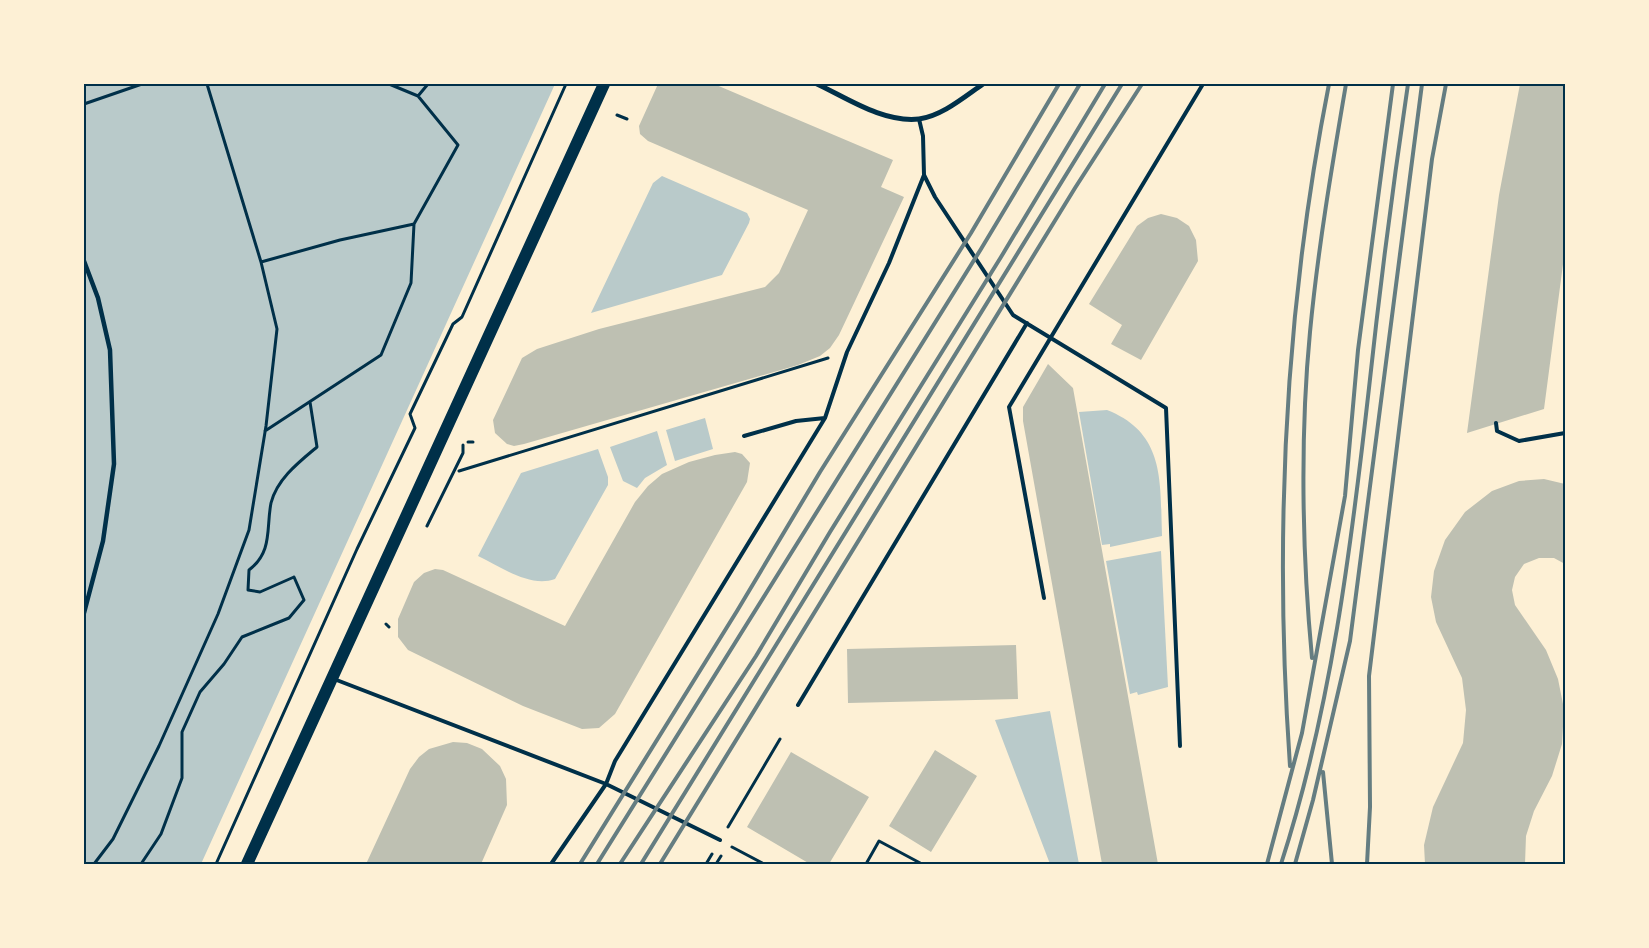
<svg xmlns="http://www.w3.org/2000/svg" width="1649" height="948" font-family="'Exo 2',sans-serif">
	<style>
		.green { fill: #b9caca }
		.building { fill: #bec0b2 }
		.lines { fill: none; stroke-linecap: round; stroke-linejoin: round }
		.path { stroke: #003049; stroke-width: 3 }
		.service { stroke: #003049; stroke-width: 4 }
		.pedestrian { stroke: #003049; stroke-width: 4.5 }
		.minor { stroke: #003049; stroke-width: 5 }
		.primary { stroke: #003049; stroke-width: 12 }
		.rail { stroke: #657d81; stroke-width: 4 }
		.neatline { fill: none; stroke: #003049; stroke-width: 2 }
	</style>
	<rect width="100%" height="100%" fill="#fdf0d5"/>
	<path class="green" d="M 84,84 L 555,84 L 201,864 L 84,864 Z
		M 662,176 L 747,213 L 750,219 L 749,223 L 722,275 L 591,313 L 653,183 Z
		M 1107,410 C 1166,433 1160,483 1162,536 L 1110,547 L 1110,544 L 1102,545 L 1079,412 Z
		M 705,418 L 713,449 L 675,461 L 666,430 Z
		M 657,431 L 667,465 L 645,478 L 637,488 L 623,481 L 610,447 Z
		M 598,449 L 608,477 L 608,485 L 555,579 C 530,588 501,567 478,556 L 521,473 Z
		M 1161,551 L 1168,687 L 1138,695 L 1137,692 L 1130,694 L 1106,561 Z
		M 1050,711 L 1079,864 L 1050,864 L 995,720 Z"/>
	<path class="building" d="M 658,84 L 714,84 L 893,160 L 881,187 L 904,197 L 839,335 L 830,348 L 820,356 L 798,365 L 524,444 L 514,446 L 507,444 L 495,433 L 493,420 L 522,358 L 537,349 L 599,329 L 765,287 L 779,273 L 808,210 L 648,141 L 640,134 L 639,126 Z
		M 1520,84 L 1565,84 L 1565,249 L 1544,409 L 1467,433 L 1499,195 Z
		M 1161,214 L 1177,218 L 1189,226 L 1196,240 L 1198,261 L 1141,360 L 1111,344 L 1122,325 L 1089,304 L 1137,226 L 1148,218 Z
		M 1048,364 L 1073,388 L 1158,864 L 1102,864 L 1023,421 L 1023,407 Z
		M 735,452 L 742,454 L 750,463 L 747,482 L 615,714 L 599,728 L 582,729 L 523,706 L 408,650 L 398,637 L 398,619 L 414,582 L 424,573 L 435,569 L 443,570 L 565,626 L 635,502 L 648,486 L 662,474 L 689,462 L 715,455 Z
		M 1544,479 L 1565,484 L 1565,564 L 1554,558 L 1539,558 L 1524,564 L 1515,577 L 1512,590 L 1515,605 L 1546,650 L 1558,679 L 1564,709 L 1562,744 L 1552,776 L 1534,811 L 1526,836 L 1525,864 L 1425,864 L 1424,845 L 1433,807 L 1463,743 L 1466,710 L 1462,678 L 1436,622 L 1431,597 L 1434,571 L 1445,540 L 1465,512 L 1492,491 L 1519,481 Z
		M 1016,645 L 1018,699 L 848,703 L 847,649 Z
		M 453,742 L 467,743 L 482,749 L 500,766 L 506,779 L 507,805 L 481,864 L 366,864 L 410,769 L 419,757 L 429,749 Z
		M 935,750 L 977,776 L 931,852 L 889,826 Z
		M 791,752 L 869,797 L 829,864 L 810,864 L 747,827 Z"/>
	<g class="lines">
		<path class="path" d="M 389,84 L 418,96
			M 84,104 L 142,84
			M 617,115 L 627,119
			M 261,262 L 340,240 L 414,224
			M 265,431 L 381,355 L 411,283 L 414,224 L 458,145 L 418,96 L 428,84
			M 468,442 L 473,442
			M 459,471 L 828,358
			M 427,526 L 463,453 L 463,445
			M 386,624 L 389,627
			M 728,827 L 780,739
			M 732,847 L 764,864
			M 94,864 L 113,839 L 159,746 L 218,614 L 249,530 L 266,426 L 277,329 L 261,262 L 207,84
			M 141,864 L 161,834 L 182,778 L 182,732 L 200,692 L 224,664 L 242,637 L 289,618 L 304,600 L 294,577 L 260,592 L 248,590 L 249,570 C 273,552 266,528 271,503 C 277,479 299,462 317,447 L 310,402
			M 216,864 L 357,549 L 415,428 L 410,414 L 453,324 L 462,317 L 566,84
			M 706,864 L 712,854
			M 716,864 L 721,856
			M 866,864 L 879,841 L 922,864"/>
		<path class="service" d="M 924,175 L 935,197 L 1013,315 L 1166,408 L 1180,746
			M 1496,423 L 1497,431 L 1519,441 L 1565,433
			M 744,436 L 796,421 L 825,418
			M 1044,598 L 1009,407 L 1203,84
			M 334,679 L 606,784 L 720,840
			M 798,705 L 1027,323
			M 551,864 L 606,784 L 615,761 L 825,418 L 847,352 L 889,263 L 924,175 L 923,136 L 919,119"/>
		<path class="pedestrian" d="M 84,261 L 98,298 L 110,350 L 114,464 L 103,541 L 84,613"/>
		<path class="minor" d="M 817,84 C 847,98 883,123 919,119 C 942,116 964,97 983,84"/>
		<path class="primary" d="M 247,864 L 604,84"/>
		<path class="rail" d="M 1312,658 C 1302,553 1300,436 1310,332 C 1318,248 1332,166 1346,84
			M 1290,766 C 1274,539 1285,307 1329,84
			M 1323,772 L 1332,864
			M 580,864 L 737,611 L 820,472 L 971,233 L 1059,84
			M 597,864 L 981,249 L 1080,84
			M 620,864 L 756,656 L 830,532 L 1001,257 L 1105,84
			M 641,864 L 1122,84
			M 660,864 L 1075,188 L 1142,84
			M 1267,864 L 1302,733 L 1345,496 L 1358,350 L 1393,84
			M 1281,864 C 1331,710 1351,548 1369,388 C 1380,286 1393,185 1408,84
			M 1295,864 L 1313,800 L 1350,641 L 1422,84
			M 1367,864 L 1370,807 L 1369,676 L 1432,159 L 1446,84"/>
	</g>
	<rect width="1649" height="948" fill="none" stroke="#fdf0d5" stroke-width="170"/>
	<rect x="85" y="85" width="1479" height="778" class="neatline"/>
</svg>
